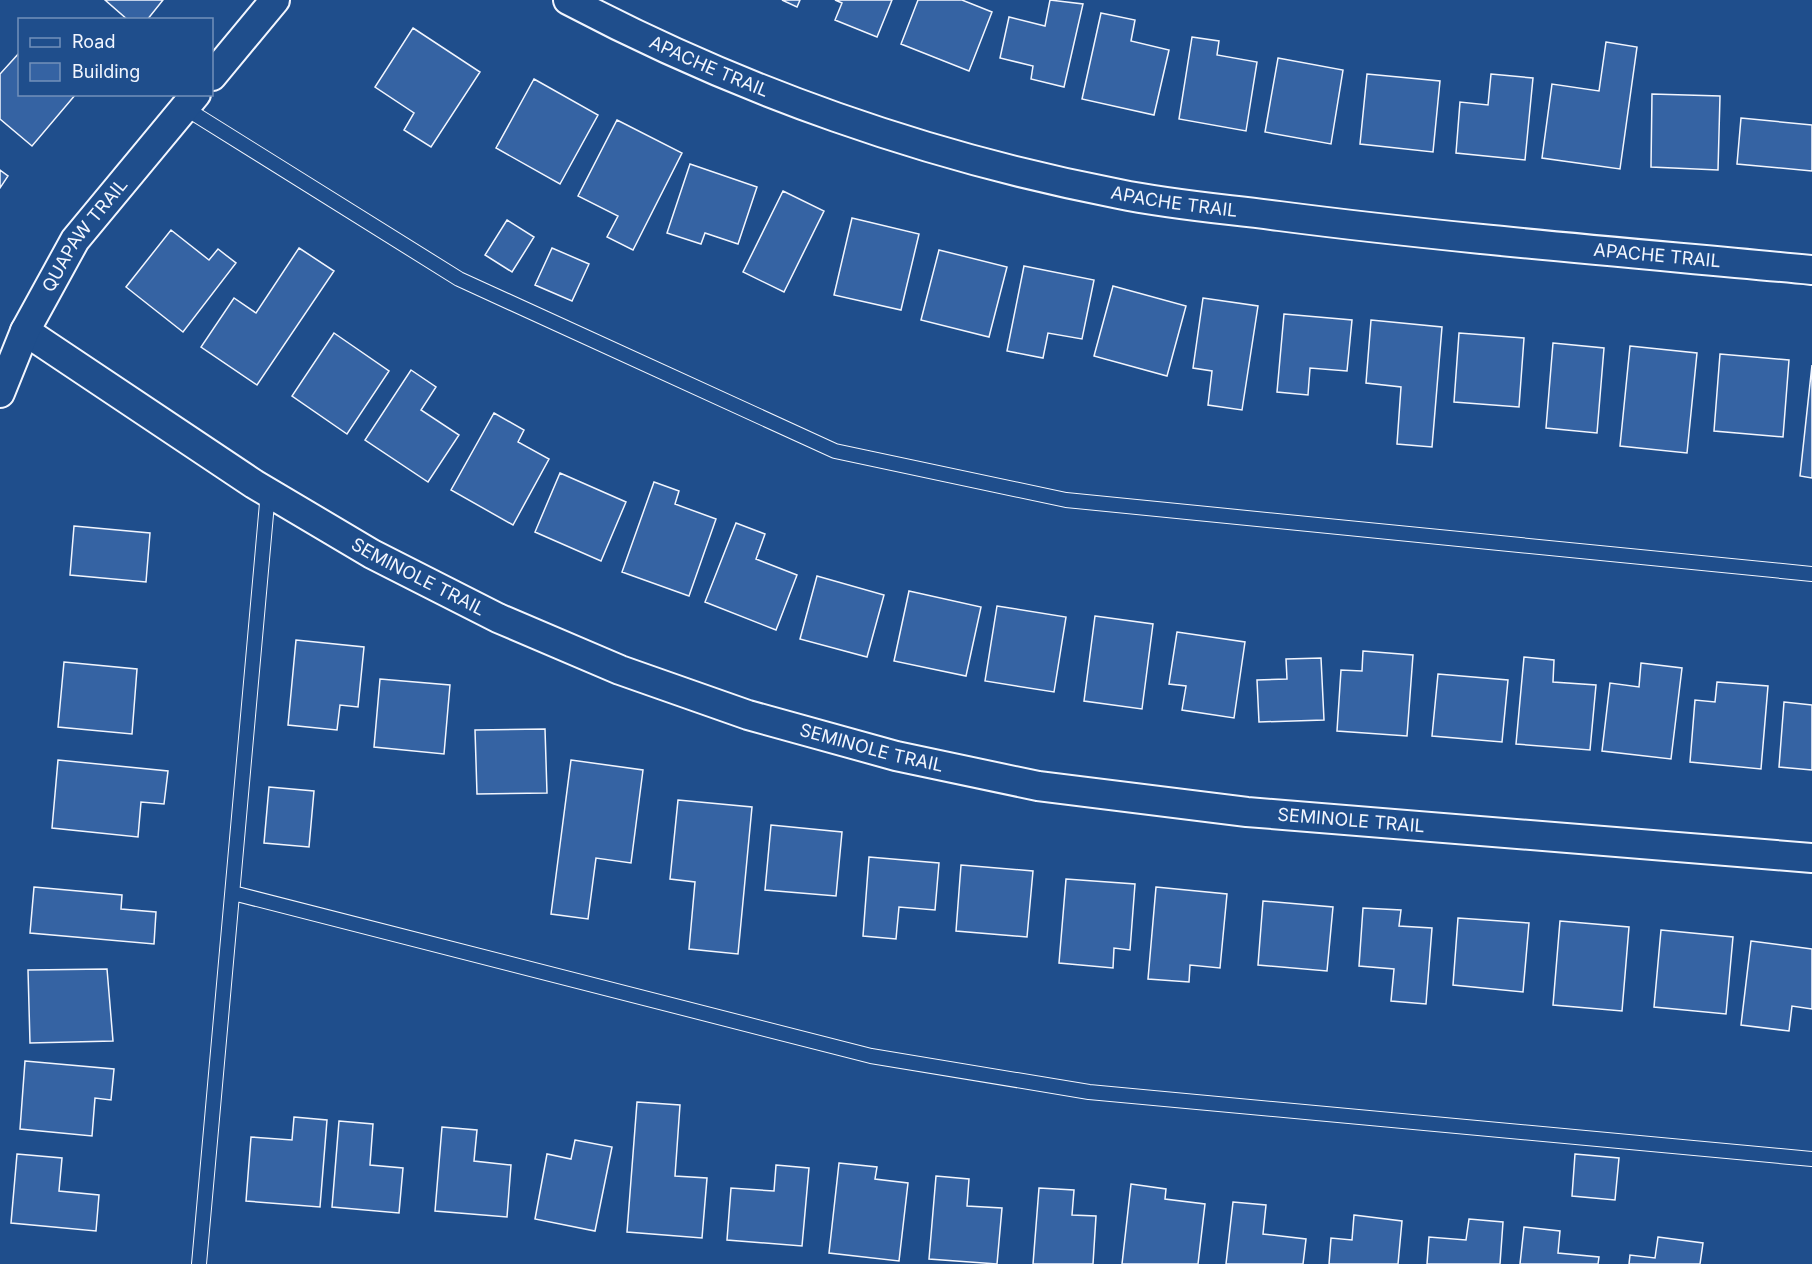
<svg xmlns="http://www.w3.org/2000/svg" width="1812" height="1264" font-family="Inter,sans-serif">
	<style>
		.building { fill: #3563a3; stroke: #f2f6ff; stroke-width: 1.5 }
		.lines { fill: none; stroke-linecap: round; stroke-linejoin: round }
		.service-casing { stroke: #f2f6ff; stroke-width: 16 }
		.minor-casing { stroke: #f2f6ff; stroke-width: 32 }
		.service { stroke: #1f4e8c; stroke-width: 14 }
		.minor { stroke: #1f4e8c; stroke-width: 28 }
		.labels { text-anchor: middle; stroke-width: 4.5; stroke-linejoin: round; paint-order: stroke }
		.street-label { font-size: 18px; fill: #f2f6ff; stroke: #1f4e8c }
	</style>
	<rect width="100%" height="100%" fill="#1f4e8c"/>
	<path class="building" d="M 105,0 L 163,0 L 147,20 L 128,20 Z
		M 782,0 L 800,0 L 797,7 Z
		M 835,0 L 892,0 L 877,37 L 835,20 L 842,3 Z
		M 918,0 L 962,0 L 992,12 L 969,71 L 901,44 Z
		M 1050,0 L 1083,4 L 1064,87 L 1031,79 L 1033,66 L 1000,58 L 1009,17 L 1045,26 Z
		M 1101,13 L 1135,20 L 1131,41 L 1169,50 L 1154,115 L 1082,99 Z
		M 413,28 L 480,72 L 431,147 L 404,130 L 414,113 L 375,87 Z
		M 1192,37 L 1219,41 L 1217,55 L 1257,62 L 1246,131 L 1179,119 Z
		M 1606,42 L 1637,47 L 1620,169 L 1542,158 L 1552,84 L 1599,91 Z
		M 20,52 L 20,94 L 76,94 L 32,146 L 0,119 L 0,74 Z
		M 1278,58 L 1343,70 L 1331,144 L 1265,132 Z
		M 1367,74 L 1440,81 L 1433,152 L 1360,144 Z
		M 1491,74 L 1533,78 L 1525,160 L 1456,153 L 1460,102 L 1488,105 Z
		M 534,79 L 598,115 L 560,184 L 496,148 Z
		M 1652,94 L 1720,96 L 1718,170 L 1651,167 Z
		M 1741,118 L 1812,125 L 1812,171 L 1737,164 Z
		M 617,120 L 682,153 L 633,250 L 607,237 L 618,216 L 578,196 Z
		M 690,164 L 757,187 L 738,244 L 705,233 L 701,244 L 667,233 Z
		M 0,170 L 8,176 L 0,188 Z
		M 783,191 L 824,211 L 784,292 L 743,272 Z
		M 852,218 L 919,234 L 901,310 L 834,295 Z
		M 507,220 L 534,237 L 512,272 L 485,255 Z
		M 171,230 L 209,260 L 218,249 L 236,263 L 183,332 L 126,287 Z
		M 299,248 L 334,271 L 257,385 L 201,347 L 234,298 L 256,313 Z
		M 552,248 L 589,264 L 572,301 L 535,285 Z
		M 939,250 L 1007,267 L 989,337 L 921,320 Z
		M 1024,266 L 1094,280 L 1082,339 L 1048,333 L 1043,358 L 1007,351 Z
		M 1113,286 L 1186,306 L 1167,376 L 1094,356 Z
		M 1203,298 L 1258,306 L 1242,410 L 1208,405 L 1212,371 L 1193,368 Z
		M 1284,314 L 1352,320 L 1347,371 L 1310,368 L 1308,395 L 1277,392 Z
		M 1371,320 L 1442,327 L 1432,447 L 1397,444 L 1401,387 L 1366,383 Z
		M 334,333 L 389,371 L 347,434 L 292,396 Z
		M 1459,333 L 1524,338 L 1519,407 L 1454,402 Z
		M 1553,343 L 1604,348 L 1597,433 L 1546,428 Z
		M 1630,346 L 1697,353 L 1687,453 L 1620,446 Z
		M 1720,354 L 1789,360 L 1783,437 L 1714,431 Z
		M 1812,365 L 1812,478 L 1800,476 Z
		M 411,370 L 436,387 L 421,410 L 459,435 L 428,482 L 365,440 Z
		M 494,413 L 524,430 L 518,442 L 549,459 L 513,525 L 451,490 Z
		M 560,473 L 626,502 L 601,561 L 535,532 Z
		M 654,482 L 679,491 L 675,504 L 716,519 L 689,596 L 622,572 Z
		M 736,523 L 765,534 L 756,559 L 797,575 L 776,630 L 705,602 Z
		M 74,526 L 150,533 L 146,582 L 70,575 Z
		M 817,576 L 884,595 L 867,657 L 800,639 Z
		M 909,591 L 981,607 L 966,676 L 894,661 Z
		M 997,606 L 1066,617 L 1054,692 L 985,681 Z
		M 1095,616 L 1153,624 L 1142,709 L 1084,701 Z
		M 1177,632 L 1245,642 L 1234,718 L 1182,710 L 1186,686 L 1169,684 Z
		M 296,640 L 364,647 L 358,707 L 340,705 L 337,730 L 288,725 Z
		M 1363,651 L 1413,655 L 1407,736 L 1337,731 L 1341,670 L 1362,671 Z
		M 1524,657 L 1554,660 L 1553,682 L 1596,685 L 1590,750 L 1516,744 Z
		M 1321,658 L 1324,720 L 1259,722 L 1257,680 L 1287,679 L 1286,659 Z
		M 64,662 L 137,669 L 132,734 L 58,727 Z
		M 1641,663 L 1682,668 L 1671,759 L 1602,751 L 1610,683 L 1639,687 Z
		M 1438,674 L 1508,680 L 1502,742 L 1432,736 Z
		M 380,679 L 450,685 L 444,754 L 374,747 Z
		M 1717,682 L 1768,686 L 1761,769 L 1690,762 L 1695,700 L 1715,702 Z
		M 1784,702 L 1812,705 L 1812,770 L 1779,767 Z
		M 545,729 L 547,793 L 477,794 L 475,730 Z
		M 58,760 L 168,771 L 164,804 L 141,802 L 138,837 L 52,828 Z
		M 571,760 L 643,770 L 631,863 L 596,858 L 588,919 L 551,914 Z
		M 269,787 L 314,791 L 309,847 L 264,843 Z
		M 678,800 L 752,807 L 738,954 L 689,949 L 695,882 L 670,879 Z
		M 771,825 L 842,832 L 836,896 L 765,890 Z
		M 869,857 L 939,863 L 935,910 L 899,907 L 896,939 L 863,936 Z
		M 961,865 L 1033,871 L 1027,937 L 956,931 Z
		M 1066,879 L 1135,884 L 1130,950 L 1114,948 L 1113,968 L 1059,963 Z
		M 34,887 L 122,895 L 121,909 L 156,912 L 154,944 L 30,933 Z
		M 1156,887 L 1227,894 L 1220,968 L 1190,965 L 1189,982 L 1148,979 Z
		M 1263,901 L 1333,907 L 1327,971 L 1258,965 Z
		M 1363,908 L 1401,910 L 1399,926 L 1432,928 L 1426,1004 L 1391,1001 L 1394,969 L 1359,966 Z
		M 1458,918 L 1529,923 L 1523,992 L 1453,985 Z
		M 1560,921 L 1629,927 L 1622,1011 L 1553,1005 Z
		M 1661,930 L 1733,937 L 1726,1014 L 1654,1007 Z
		M 1751,941 L 1812,949 L 1812,1009 L 1792,1006 L 1789,1031 L 1741,1025 Z
		M 107,969 L 113,1041 L 30,1043 L 28,970 Z
		M 25,1061 L 114,1069 L 111,1100 L 95,1098 L 92,1136 L 20,1129 Z
		M 637,1102 L 680,1105 L 675,1176 L 707,1178 L 702,1238 L 627,1232 Z
		M 294,1117 L 327,1120 L 320,1207 L 246,1201 L 251,1137 L 292,1140 Z
		M 339,1121 L 373,1124 L 370,1165 L 403,1168 L 399,1213 L 332,1207 Z
		M 442,1127 L 477,1130 L 474,1161 L 511,1165 L 507,1217 L 435,1211 Z
		M 575,1140 L 612,1147 L 595,1231 L 535,1219 L 547,1154 L 571,1159 Z
		M 17,1154 L 62,1158 L 59,1191 L 99,1195 L 96,1231 L 11,1223 Z
		M 1575,1154 L 1619,1158 L 1615,1200 L 1572,1196 Z
		M 839,1163 L 877,1167 L 875,1179 L 908,1183 L 899,1261 L 829,1253 Z
		M 776,1165 L 809,1168 L 802,1246 L 727,1240 L 731,1188 L 774,1191 Z
		M 936,1176 L 969,1179 L 967,1206 L 1002,1208 L 997,1264 L 929,1259 Z
		M 1131,1184 L 1166,1189 L 1165,1199 L 1205,1204 L 1198,1264 L 1122,1264 Z
		M 1039,1188 L 1074,1190 L 1072,1215 L 1096,1216 L 1093,1264 L 1033,1264 Z
		M 1233,1202 L 1266,1205 L 1263,1234 L 1306,1239 L 1303,1264 L 1226,1264 Z
		M 1354,1215 L 1402,1221 L 1398,1264 L 1329,1264 L 1331,1238 L 1352,1240 Z
		M 1469,1219 L 1503,1222 L 1500,1264 L 1427,1264 L 1429,1237 L 1466,1240 Z
		M 1524,1227 L 1560,1231 L 1558,1253 L 1599,1257 L 1598,1264 L 1520,1264 Z
		M 1658,1237 L 1703,1243 L 1700,1264 L 1629,1264 L 1630,1255 L 1655,1258 Z"/>
	<g class="lines">
		<defs>
			<path id="service" d="M 185,108 L 459,279 L 835,451 L 1066,500 L 1812,574
				M 233,893 L 871,1056 L 1089,1092 L 1812,1159
				M 199,1264 L 268,492"/>
			<g id="minor">
				<path id="s1" d="M 568,0 C 740,91 928,157 1119,194 C 1172,205 1226,209 1279,216 C 1456,239 1634,253 1812,270"/>
				<path d="M 212,76 L 275,0"/>
				<path id="s2" d="M 25,331 L 254,484 L 372,554 L 498,618 L 620,670 L 748,715 L 896,756 L 1038,786 L 1247,812 L 1812,858"/>
				<path id="s3" d="M 0,393 L 25,331 L 75,240 L 196,94"/>
			</g>
		</defs>
		<use href="#service" class="service-casing"/>
		<use href="#minor" class="minor-casing"/>
		<use href="#service" class="service"/>
		<use href="#minor" class="minor"/>
	</g>
	<g class="labels">
		<g class="street-label">
			<text dy="6" stroke="none"><textPath href="#s1" startOffset="156">APACHE TRAIL</textPath></text>
			<text dy="6" stroke="none"><textPath href="#s1" startOffset="642">APACHE TRAIL</textPath></text>
			<text dy="6" stroke="none"><textPath href="#s3" startOffset="180">QUAPAW TRAIL</textPath></text>
			<text dy="6" stroke="none"><textPath href="#s1" startOffset="1128">APACHE TRAIL</textPath></text>
			<text dy="6" stroke="none"><textPath href="#s2" startOffset="464">SEMINOLE TRAIL</textPath></text>
			<text dy="6" stroke="none"><textPath href="#s2" startOffset="950">SEMINOLE TRAIL</textPath></text>
			<text dy="6" stroke="none"><textPath href="#s2" startOffset="1436">SEMINOLE TRAIL</textPath></text>
		</g>
	</g>
	<rect x="18" y="18" width="195" height="78" fill="#1f4e8c" stroke="#7391ba" stroke-width="1.5"/>
	<rect x="30" y="38" width="30" height="9" fill="#1f4e8c" stroke="#7391ba" stroke-width="1.5"/>
	<text x="72" y="48" font-size="18" fill="#f2f6ff">Road</text>
	<rect x="30" y="63" width="30" height="18" fill="#3563a3" stroke="#7391ba" stroke-width="1.5"/>
	<text x="72" y="78" font-size="18" fill="#f2f6ff">Building</text>
</svg>
